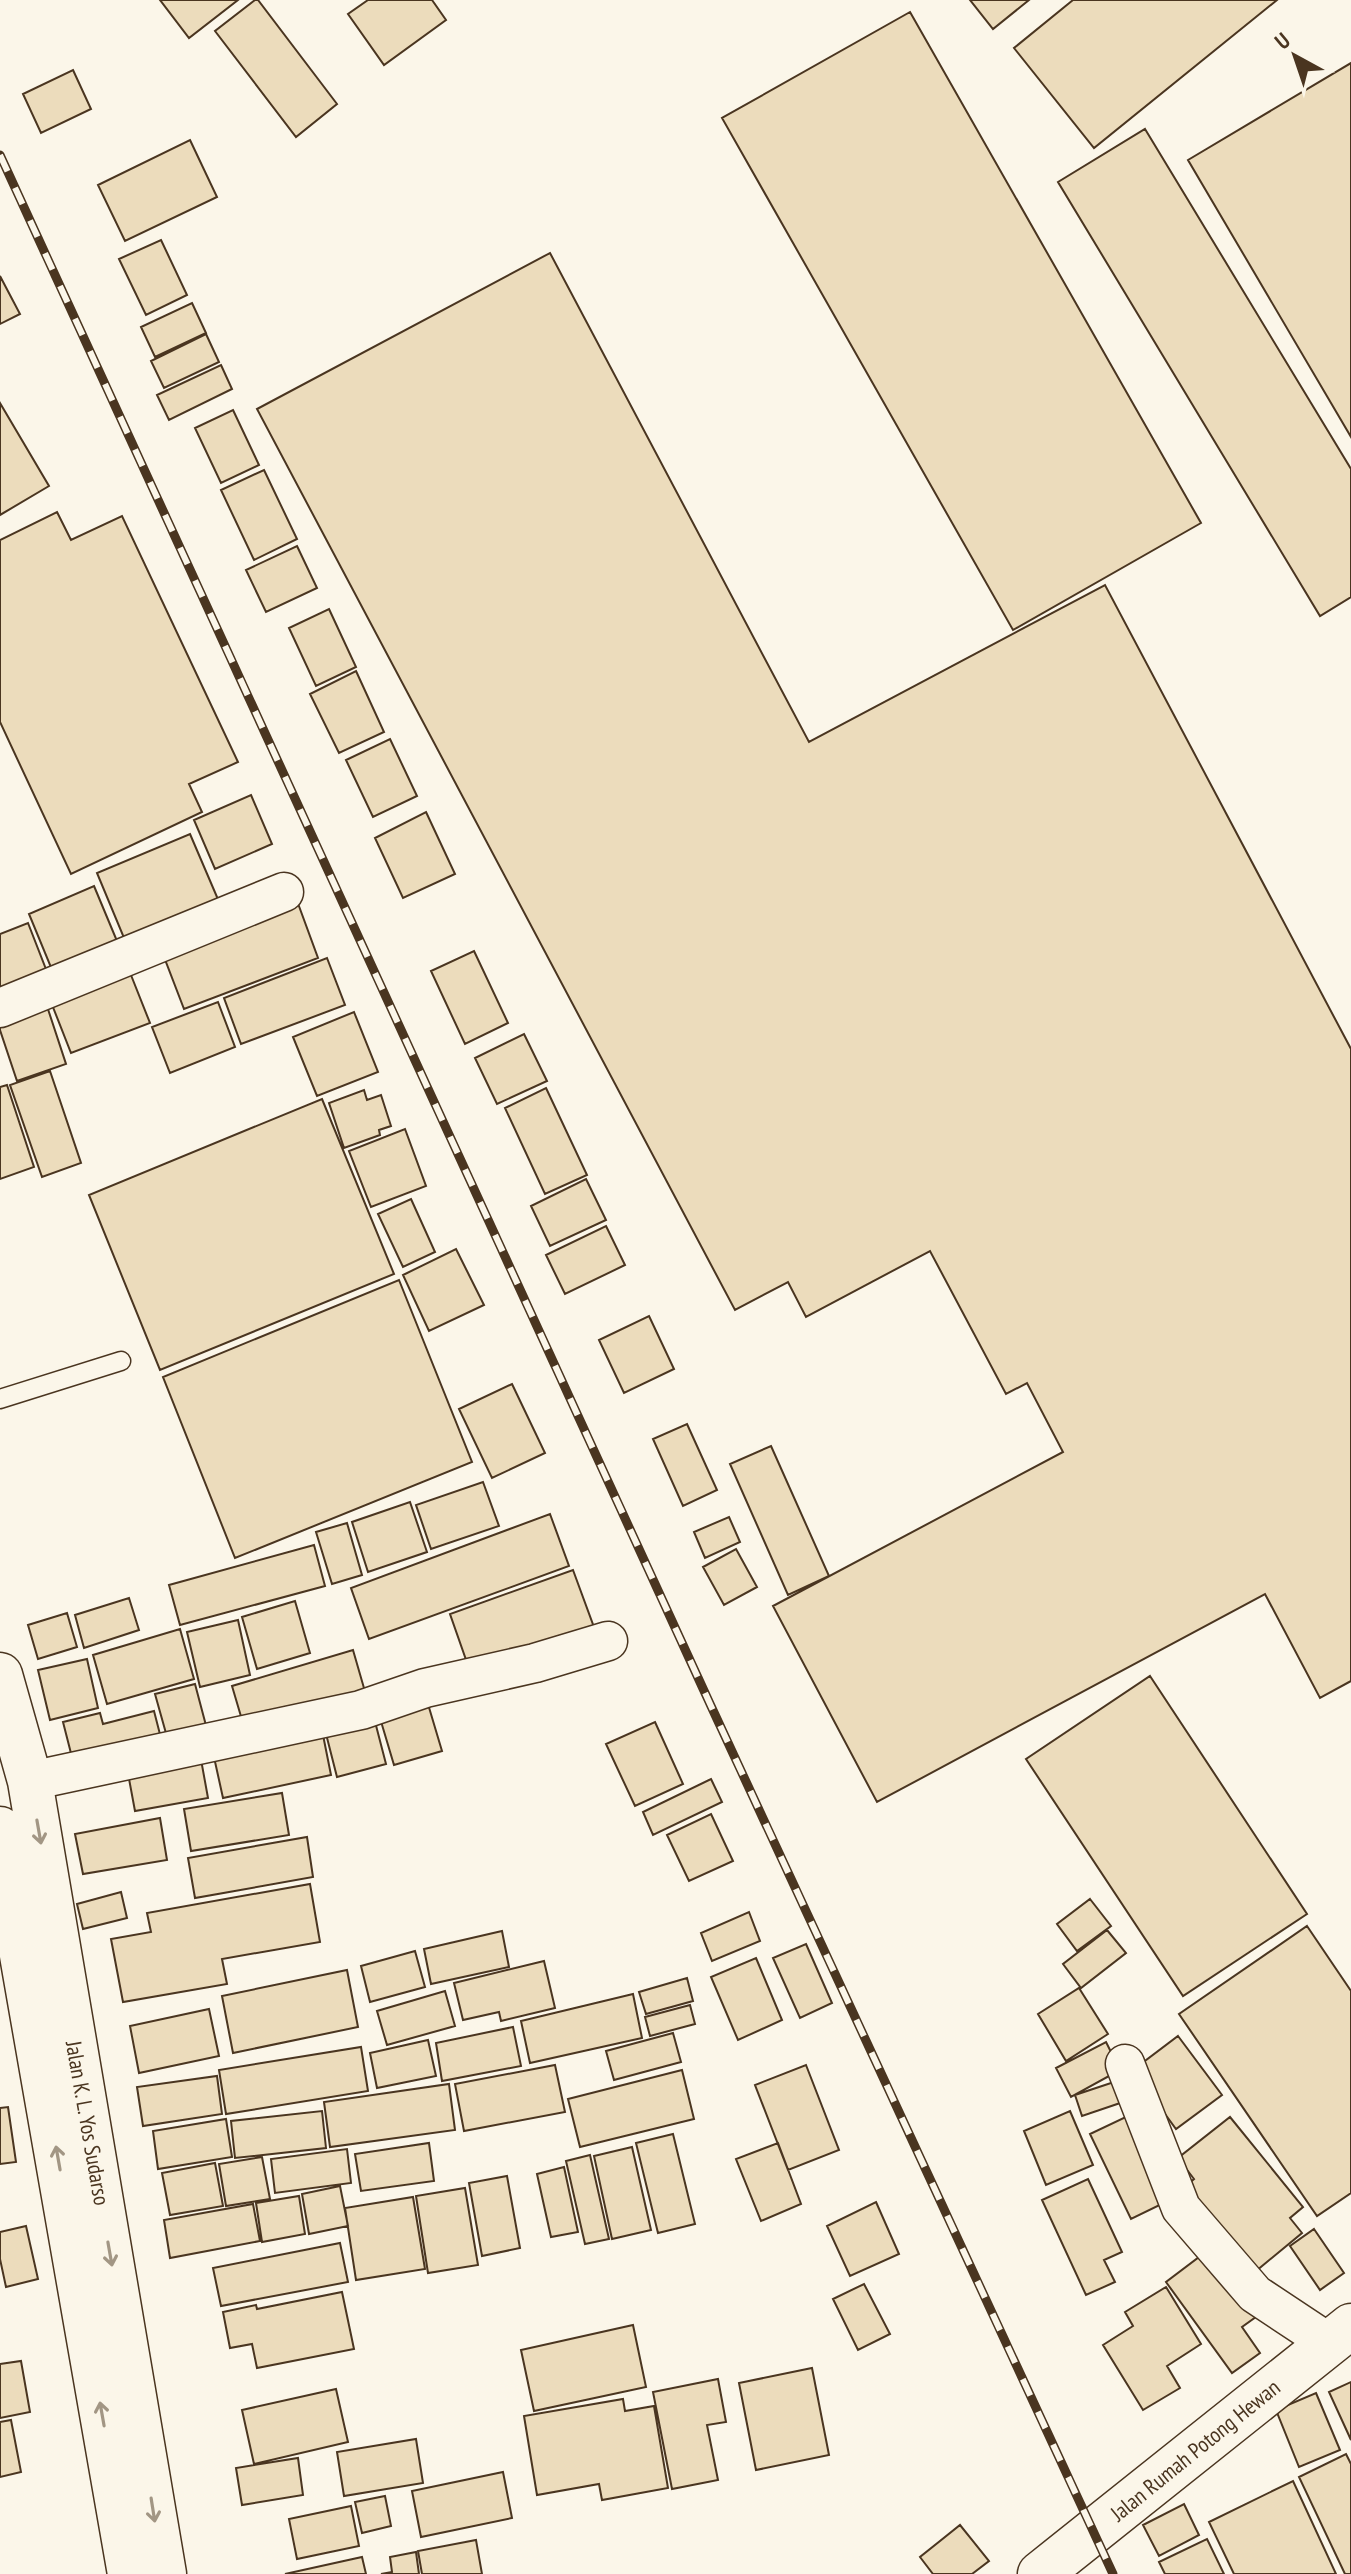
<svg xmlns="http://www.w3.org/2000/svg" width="1351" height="2574" font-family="'PT Sans Narrow',sans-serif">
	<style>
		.building { fill: #ecdcbc; stroke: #4a3520; stroke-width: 2 }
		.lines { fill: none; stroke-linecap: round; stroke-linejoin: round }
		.service-casing { stroke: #4a3520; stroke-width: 21 }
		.minor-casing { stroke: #4a3520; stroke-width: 41 }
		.tertiary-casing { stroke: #4a3520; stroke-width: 47 }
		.trunk-casing { stroke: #4a3520; stroke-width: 47 }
		.service { stroke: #fbf6e9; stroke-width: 18 }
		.minor { stroke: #fbf6e9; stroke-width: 38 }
		.tertiary { stroke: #fbf6e9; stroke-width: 44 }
		.trunk { stroke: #fbf6e9; stroke-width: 44 }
		.rail-casing { stroke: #4a3520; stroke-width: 9 }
		.rail { stroke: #fbf6e9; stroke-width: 6; stroke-dasharray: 18; stroke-linecap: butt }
		.oneway { stroke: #a29684 }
		.labels { text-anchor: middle; stroke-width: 6; stroke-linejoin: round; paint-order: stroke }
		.street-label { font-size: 22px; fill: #4a3520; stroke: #fbf6e9 }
	</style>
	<rect width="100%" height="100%" fill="#fbf6e9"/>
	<path class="building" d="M 160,0 L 238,0 L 189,38 Z
		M 255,0 L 258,0 L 337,104 L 296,137 L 215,31 Z
		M 368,0 L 432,0 L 446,20 L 384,65 L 348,14 Z
		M 970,0 L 1029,0 L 993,29 Z
		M 1073,0 L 1277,0 L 1094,148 L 1014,48 Z
		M 910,12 L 1201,523 L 1013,630 L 722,118 Z
		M 1351,63 L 1351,437 L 1188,160 Z
		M 73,70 L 91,109 L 41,133 L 23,94 Z
		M 1145,129 L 1351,469 L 1351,597 L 1320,616 L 1058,182 Z
		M 190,140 L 217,197 L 125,241 L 98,185 Z
		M 161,240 L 187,295 L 146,315 L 119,259 Z
		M 550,253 L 809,742 L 1105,585 L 1351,1049 L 1351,1681 L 1320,1698 L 1265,1594 L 877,1802 L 773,1606 L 1063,1452 L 1027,1383 L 1006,1394 L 930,1251 L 806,1317 L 788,1282 L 735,1310 L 257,409 Z
		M 0,276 L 20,314 L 0,324 Z
		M 192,303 L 206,333 L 155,357 L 141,327 Z
		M 206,334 L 219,362 L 164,388 L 151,361 Z
		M 221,365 L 232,389 L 169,420 L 157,395 Z
		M 0,403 L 49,486 L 0,515 Z
		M 233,410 L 259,465 L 221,483 L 195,428 Z
		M 264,470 L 297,539 L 254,560 L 221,490 Z
		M 57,512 L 71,540 L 122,516 L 238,762 L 189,784 L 202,812 L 71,874 L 0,722 L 0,540 Z
		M 297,546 L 317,588 L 266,612 L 246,570 Z
		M 329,609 L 356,667 L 316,686 L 289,628 Z
		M 356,671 L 384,732 L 339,753 L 310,694 Z
		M 390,739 L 417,796 L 373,817 L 346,760 Z
		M 251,795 L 272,844 L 215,869 L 194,820 Z
		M 426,812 L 455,874 L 403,898 L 375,838 Z
		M 190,834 L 223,911 L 129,950 L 97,873 Z
		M 94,886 L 122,953 L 57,982 L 29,914 Z
		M 296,898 L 318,958 L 184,1009 L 161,949 Z
		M 28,923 L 49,977 L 0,995 L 0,934 Z
		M 474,951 L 508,1023 L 465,1044 L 431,971 Z
		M 327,958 L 345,1005 L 241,1044 L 224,998 Z
		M 127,965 L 150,1023 L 71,1053 L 49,997 Z
		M 45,1000 L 66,1064 L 17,1081 L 0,1030 L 0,1015 Z
		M 218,1002 L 235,1047 L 170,1073 L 152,1027 Z
		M 354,1012 L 378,1072 L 317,1096 L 293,1037 Z
		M 524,1034 L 547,1081 L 497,1104 L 475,1058 Z
		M 50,1071 L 81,1163 L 42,1177 L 10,1085 Z
		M 7,1085 L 34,1167 L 0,1179 L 0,1087 Z
		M 546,1088 L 587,1175 L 545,1194 L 505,1108 Z
		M 364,1090 L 367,1100 L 381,1095 L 391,1126 L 379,1130 L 380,1135 L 344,1148 L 329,1103 Z
		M 322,1099 L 394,1274 L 160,1370 L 89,1195 Z
		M 405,1129 L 426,1186 L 371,1207 L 349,1151 Z
		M 586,1179 L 606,1220 L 550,1246 L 531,1206 Z
		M 411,1199 L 435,1252 L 403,1267 L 378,1214 Z
		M 606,1226 L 625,1265 L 565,1294 L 546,1255 Z
		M 456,1249 L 484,1305 L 429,1331 L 403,1275 Z
		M 399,1280 L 472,1462 L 235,1558 L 163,1377 Z
		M 649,1316 L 674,1369 L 624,1393 L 599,1340 Z
		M 512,1384 L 545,1453 L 492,1478 L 459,1409 Z
		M 687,1424 L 717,1490 L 683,1506 L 653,1439 Z
		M 771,1446 L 829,1576 L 788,1595 L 730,1464 Z
		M 483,1482 L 499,1526 L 431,1549 L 416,1505 Z
		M 410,1502 L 427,1552 L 368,1572 L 352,1522 Z
		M 550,1514 L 569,1566 L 369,1639 L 351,1588 Z
		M 729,1517 L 740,1542 L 705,1558 L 694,1532 Z
		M 347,1523 L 362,1575 L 332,1584 L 316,1532 Z
		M 314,1545 L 325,1586 L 180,1625 L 169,1585 Z
		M 736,1549 L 757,1587 L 724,1605 L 703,1567 Z
		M 573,1570 L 595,1630 L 471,1674 L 450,1614 Z
		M 129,1598 L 139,1630 L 84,1648 L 75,1615 Z
		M 295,1601 L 310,1653 L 257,1669 L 242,1617 Z
		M 67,1613 L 77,1647 L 38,1659 L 28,1625 Z
		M 238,1620 L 250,1675 L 200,1687 L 187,1632 Z
		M 180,1629 L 194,1679 L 107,1704 L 93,1655 Z
		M 353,1650 L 366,1695 L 245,1730 L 232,1686 Z
		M 87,1659 L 98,1708 L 50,1720 L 38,1670 Z
		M 1150,1676 L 1307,1914 L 1183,1996 L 1026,1759 Z
		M 195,1684 L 208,1733 L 169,1744 L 155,1694 Z
		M 425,1694 L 442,1751 L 394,1765 L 377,1708 Z
		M 372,1710 L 386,1764 L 337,1777 L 323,1722 Z
		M 154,1711 L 163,1746 L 75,1769 L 63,1722 L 100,1713 L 103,1724 Z
		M 655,1722 L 683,1784 L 635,1806 L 606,1744 Z
		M 321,1725 L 331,1775 L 223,1798 L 212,1748 Z
		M 200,1754 L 208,1798 L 135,1811 L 127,1768 Z
		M 711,1779 L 722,1802 L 653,1835 L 643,1812 Z
		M 282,1793 L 289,1835 L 191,1851 L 184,1809 Z
		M 711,1814 L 733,1861 L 689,1881 L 667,1835 Z
		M 160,1818 L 167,1860 L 83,1874 L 75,1834 Z
		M 307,1837 L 313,1877 L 195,1898 L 188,1858 Z
		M 310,1884 L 320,1942 L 222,1959 L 227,1984 L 123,2002 L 111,1939 L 151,1932 L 147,1913 Z
		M 121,1892 L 127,1918 L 83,1929 L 77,1904 Z
		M 1090,1899 L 1111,1926 L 1077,1951 L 1057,1924 Z
		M 749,1912 L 760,1941 L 712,1961 L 701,1933 Z
		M 1307,1926 L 1351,1991 L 1351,2193 L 1317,2216 L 1179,2014 Z
		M 1107,1930 L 1126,1953 L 1081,1988 L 1063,1964 Z
		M 502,1931 L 509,1967 L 431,1984 L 424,1949 Z
		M 806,1944 L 832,2003 L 800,2018 L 773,1958 Z
		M 415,1951 L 425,1987 L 370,2002 L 361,1966 Z
		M 756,1958 L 782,2020 L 738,2040 L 711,1977 Z
		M 544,1961 L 555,2008 L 501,2021 L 499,2012 L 463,2020 L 454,1983 Z
		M 347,1970 L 358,2027 L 233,2053 L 222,1996 Z
		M 687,1978 L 693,2001 L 646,2014 L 639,1992 Z
		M 1079,1988 L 1108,2034 L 1066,2061 L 1038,2014 Z
		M 445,1991 L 455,2026 L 387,2045 L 377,2011 Z
		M 633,1994 L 642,2038 L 530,2063 L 521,2021 Z
		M 690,2005 L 695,2024 L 650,2036 L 645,2017 Z
		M 209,2009 L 219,2056 L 139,2073 L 130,2026 Z
		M 513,2027 L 521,2066 L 442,2081 L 436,2043 Z
		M 673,2033 L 681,2062 L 614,2080 L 606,2051 Z
		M 1178,2036 L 1222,2095 L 1176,2129 L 1133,2070 Z
		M 428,2040 L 436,2076 L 377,2088 L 370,2053 Z
		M 1106,2042 L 1120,2070 L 1071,2097 L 1056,2068 Z
		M 361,2047 L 368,2091 L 226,2114 L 219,2070 Z
		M 555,2065 L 565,2112 L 464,2131 L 455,2084 Z
		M 806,2065 L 839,2150 L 788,2170 L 755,2085 Z
		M 682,2070 L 694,2119 L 580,2147 L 568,2099 Z
		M 217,2076 L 222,2114 L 143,2126 L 137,2087 Z
		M 1123,2079 L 1129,2100 L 1082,2116 L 1075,2095 Z
		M 449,2084 L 455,2130 L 330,2147 L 324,2102 Z
		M 8,2107 L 16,2162 L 0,2164 L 0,2108 Z
		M 322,2111 L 326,2148 L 235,2158 L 231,2121 Z
		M 1070,2111 L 1093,2165 L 1046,2185 L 1024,2131 Z
		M 1132,2114 L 1172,2199 L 1131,2219 L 1090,2134 Z
		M 1230,2117 L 1303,2207 L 1290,2218 L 1302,2233 L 1250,2276 L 1181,2190 L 1194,2179 L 1178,2158 Z
		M 226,2119 L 232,2157 L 158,2169 L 153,2131 Z
		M 673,2134 L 695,2224 L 658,2233 L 636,2143 Z
		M 429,2143 L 434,2181 L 361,2191 L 355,2154 Z
		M 778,2143 L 801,2204 L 761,2221 L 736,2159 Z
		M 632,2147 L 651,2230 L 612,2239 L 594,2156 Z
		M 347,2149 L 351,2183 L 275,2193 L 271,2159 Z
		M 590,2155 L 609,2239 L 585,2244 L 566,2161 Z
		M 262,2157 L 270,2199 L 226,2206 L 219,2164 Z
		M 215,2163 L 223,2206 L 170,2215 L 162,2173 Z
		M 564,2167 L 578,2232 L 551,2237 L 537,2174 Z
		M 507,2176 L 520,2248 L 482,2256 L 469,2183 Z
		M 1088,2179 L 1122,2252 L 1104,2260 L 1115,2282 L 1086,2295 L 1042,2200 Z
		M 340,2186 L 348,2226 L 309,2234 L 302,2194 Z
		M 465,2188 L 478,2265 L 428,2273 L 416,2196 Z
		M 299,2196 L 305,2234 L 262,2242 L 256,2203 Z
		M 413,2197 L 425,2269 L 356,2280 L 345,2208 Z
		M 876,2202 L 899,2254 L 850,2276 L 827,2226 Z
		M 253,2204 L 260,2241 L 170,2258 L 164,2220 Z
		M 26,2226 L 38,2279 L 6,2287 L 0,2259 L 0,2232 Z
		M 1314,2229 L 1344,2273 L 1320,2290 L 1290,2246 Z
		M 340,2243 L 348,2282 L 221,2306 L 213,2268 Z
		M 1211,2248 L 1260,2314 L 1242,2327 L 1260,2353 L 1232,2373 L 1166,2282 Z
		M 864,2284 L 890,2334 L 858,2350 L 833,2299 Z
		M 1166,2287 L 1201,2344 L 1167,2366 L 1180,2388 L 1143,2410 L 1103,2345 L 1133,2326 L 1125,2312 Z
		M 342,2292 L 354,2349 L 257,2368 L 252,2344 L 230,2348 L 223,2312 L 256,2305 L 257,2309 Z
		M 633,2325 L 646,2387 L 534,2411 L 521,2350 Z
		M 21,2361 L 30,2412 L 0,2418 L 0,2364 Z
		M 812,2368 L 829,2455 L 756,2470 L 739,2383 Z
		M 718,2379 L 726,2422 L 707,2425 L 718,2480 L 672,2489 L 653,2392 Z
		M 1351,2382 L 1351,2440 L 1329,2392 Z
		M 336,2389 L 348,2442 L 254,2464 L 242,2410 Z
		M 1316,2393 L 1340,2450 L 1299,2467 L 1276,2410 Z
		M 623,2399 L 625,2411 L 654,2406 L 668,2488 L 602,2500 L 599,2484 L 537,2495 L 524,2416 Z
		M 11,2420 L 21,2472 L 0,2477 L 0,2422 Z
		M 416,2439 L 423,2483 L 344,2496 L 337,2452 Z
		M 1346,2454 L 1351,2464 L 1351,2574 L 1345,2574 L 1299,2477 Z
		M 298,2458 L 303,2495 L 242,2505 L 236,2468 Z
		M 503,2472 L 512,2518 L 421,2537 L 412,2491 Z
		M 1293,2481 L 1336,2574 L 1234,2574 L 1209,2522 Z
		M 385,2496 L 391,2526 L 362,2533 L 355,2502 Z
		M 1184,2504 L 1199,2535 L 1159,2556 L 1143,2525 Z
		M 351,2506 L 359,2546 L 297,2559 L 289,2519 Z
		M 960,2525 L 989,2561 L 972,2574 L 933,2574 L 920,2557 Z
		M 1207,2539 L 1224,2574 L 1165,2574 L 1159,2562 Z
		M 476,2540 L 482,2574 L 422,2574 L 418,2551 Z
		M 416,2552 L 419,2574 L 381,2574 L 392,2572 L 390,2557 Z
		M 362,2557 L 366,2574 L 285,2574 Z"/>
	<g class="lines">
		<defs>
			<path id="service" d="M 0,1399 L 121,1361"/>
			<path id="minor" d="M 0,1008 L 284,892
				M 30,1781 L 361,1710 L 425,1688 L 535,1663 L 608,1641
				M 1125,2064 L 1181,2208 L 1255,2294 L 1329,2343"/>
			<path id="tertiary" d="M 1040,2574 L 1351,2326"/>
			<path id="trunk" d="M 0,1675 L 30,1781 L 164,2574
				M 0,1829 L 130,2574"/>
		</defs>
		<use href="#service" class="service-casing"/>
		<use href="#minor" class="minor-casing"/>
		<use href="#tertiary" class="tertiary-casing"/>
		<use href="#trunk" class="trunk-casing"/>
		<use href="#service" class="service"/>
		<use href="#minor" class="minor"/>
		<use href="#tertiary" class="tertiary"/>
		<use href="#trunk" class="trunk"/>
		<defs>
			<path id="rail" d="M 0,155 L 711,1706 L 1113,2574"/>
		</defs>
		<use href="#rail" class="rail-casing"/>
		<use href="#rail" class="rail"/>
	</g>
	<defs><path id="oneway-shaft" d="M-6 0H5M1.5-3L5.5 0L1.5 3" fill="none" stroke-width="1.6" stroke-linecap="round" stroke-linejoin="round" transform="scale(2)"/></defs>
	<g class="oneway">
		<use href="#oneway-shaft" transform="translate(39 1832) rotate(80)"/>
		<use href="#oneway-shaft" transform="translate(58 2158) rotate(-100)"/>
		<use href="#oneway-shaft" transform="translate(110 2254) rotate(80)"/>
		<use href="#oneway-shaft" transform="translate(102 2414) rotate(-100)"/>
		<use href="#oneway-shaft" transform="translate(153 2510) rotate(81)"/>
	</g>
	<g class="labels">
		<g class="street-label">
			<text transform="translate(88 2123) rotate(80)" y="8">Jalan K. L. Yos Sudarso</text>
			<text transform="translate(1195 2450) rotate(-39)" y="8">Jalan Rumah Potong Hewan</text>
		</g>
	</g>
	<g transform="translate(1295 56) rotate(320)" stroke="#fbf6e9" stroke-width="6" paint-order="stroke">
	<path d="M0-6L14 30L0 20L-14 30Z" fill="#4a3520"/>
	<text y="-12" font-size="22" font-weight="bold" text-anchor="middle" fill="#4a3520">U</text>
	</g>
</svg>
